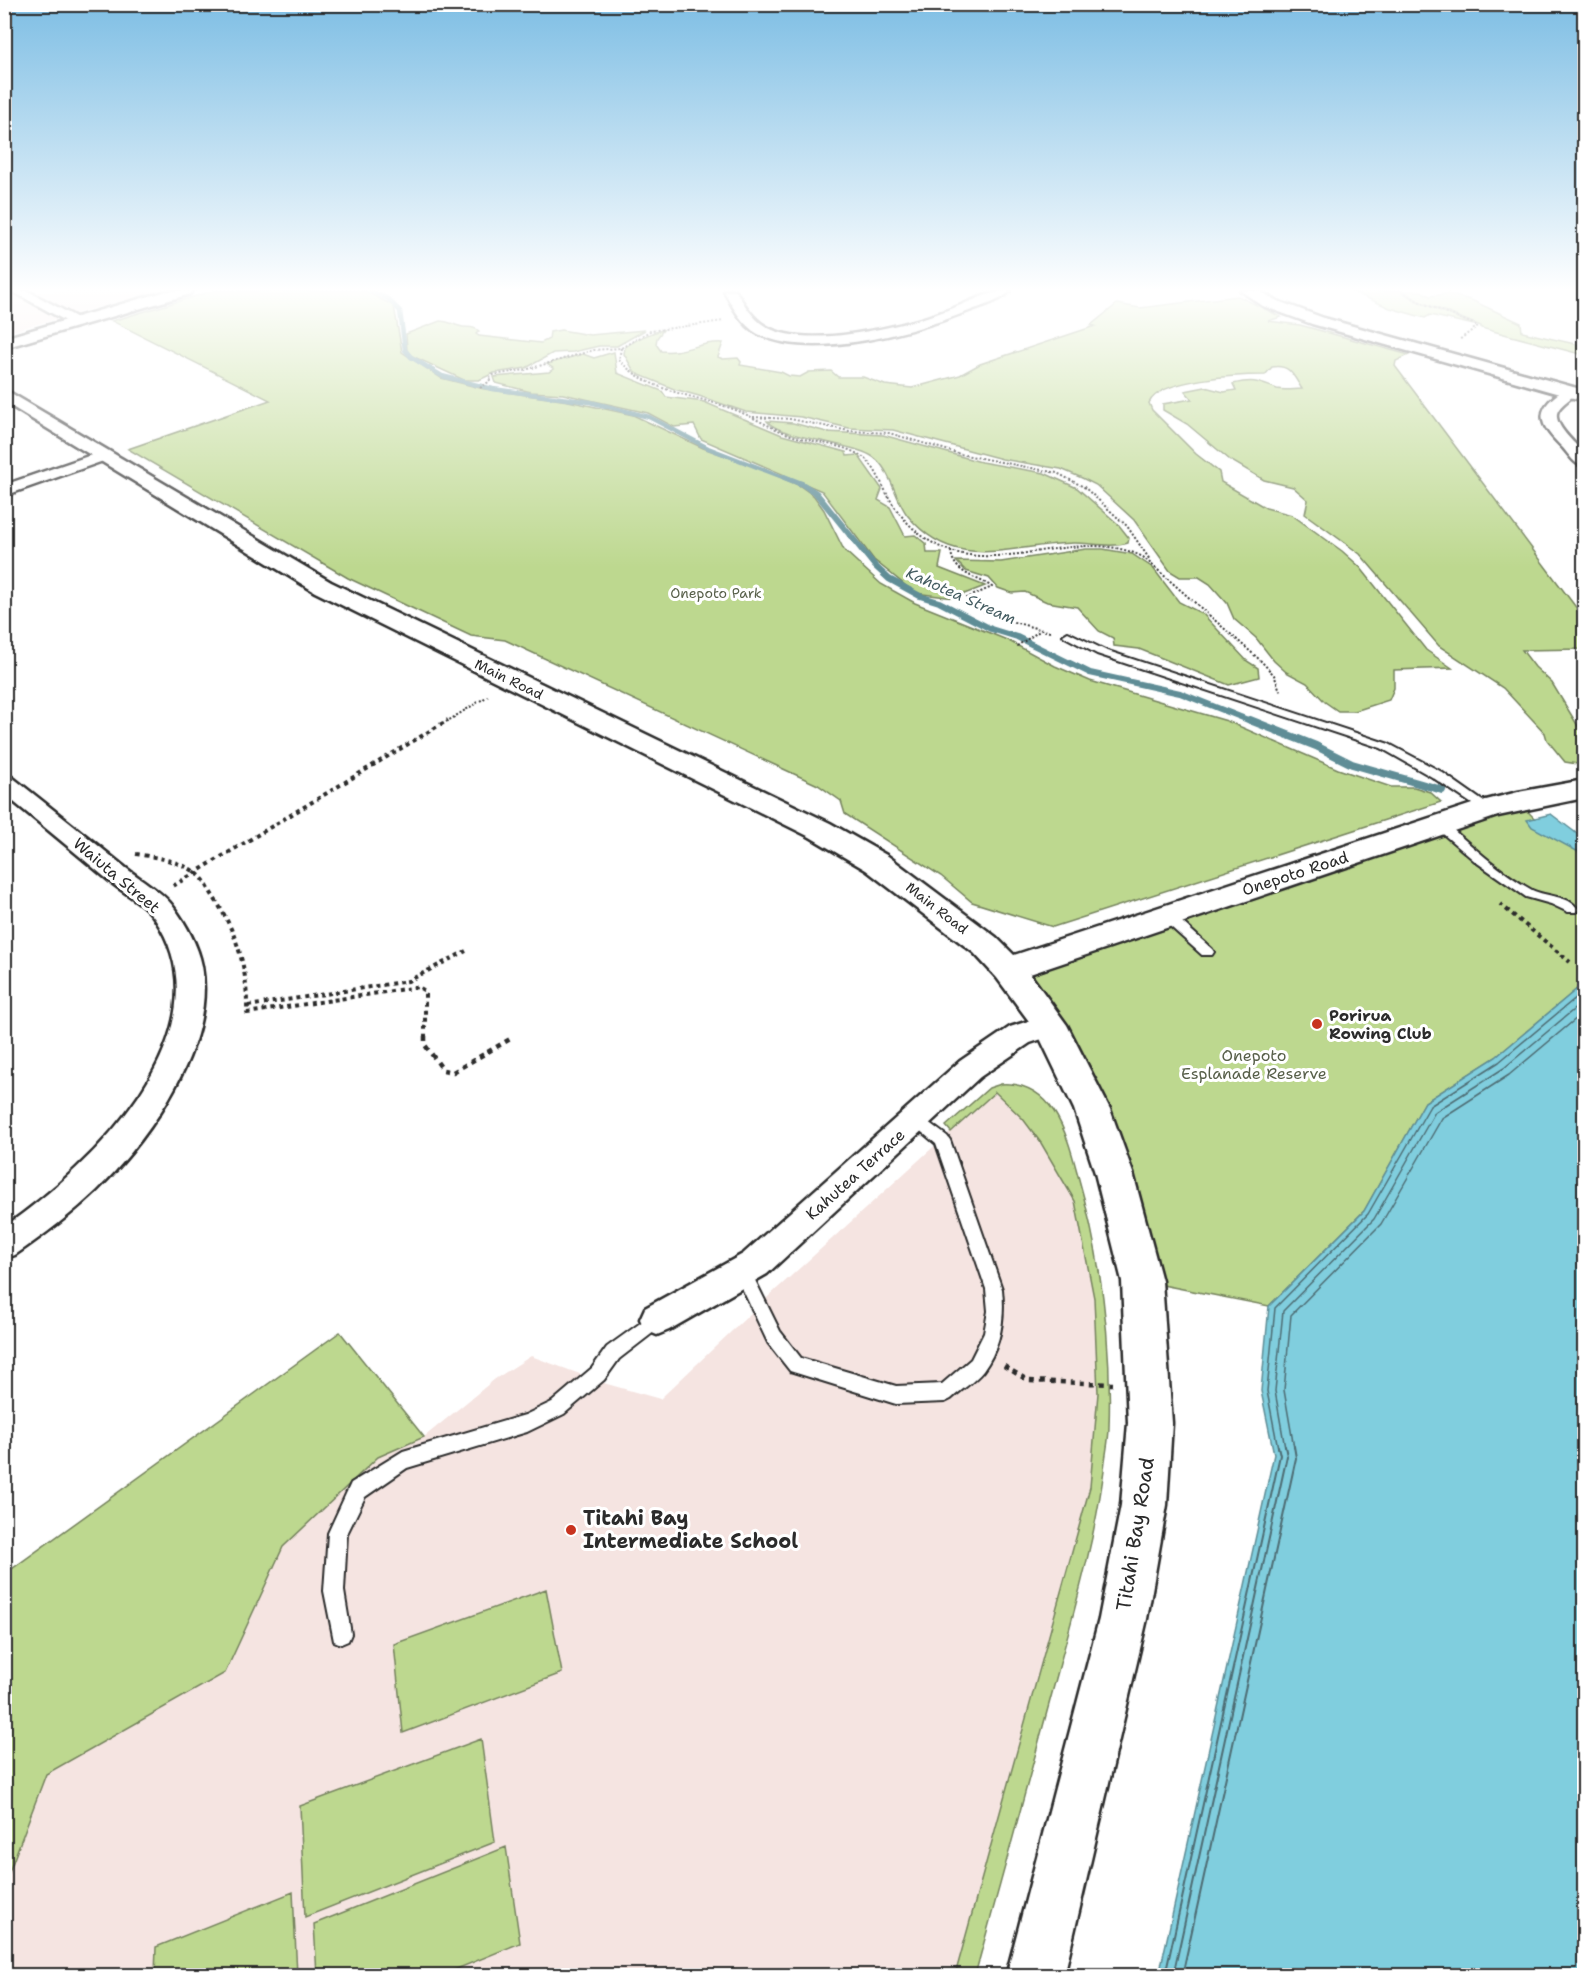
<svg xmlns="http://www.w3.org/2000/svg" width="1589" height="1980" font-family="'Shantell Sans',sans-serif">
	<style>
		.built { fill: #f5e4e1 }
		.green { fill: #bdd88f; stroke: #74825d; stroke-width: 1.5 }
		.water { fill: #80cede; stroke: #5e8d96; stroke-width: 1.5 }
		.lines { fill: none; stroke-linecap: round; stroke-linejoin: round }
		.shore-far1 { stroke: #4d6c73; stroke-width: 1.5 }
		.shore { stroke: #4d6c73; stroke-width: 2 }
		.stream-far2 { stroke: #5e8d96; stroke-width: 4.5 }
		.stream-far1 { stroke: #5e8d96; stroke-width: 6 }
		.stream { stroke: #5e8d96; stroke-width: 8 }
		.lane-casing { stroke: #2b2b2b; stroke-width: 4 }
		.street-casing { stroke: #2b2b2b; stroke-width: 5 }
		.secondary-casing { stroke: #2b2b2b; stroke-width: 5 }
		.path-far2 { stroke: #2b2b2b; stroke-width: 2; stroke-dasharray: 2 2; stroke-linecap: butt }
		.path-far1 { stroke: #2b2b2b; stroke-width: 4; stroke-dasharray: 4 4; stroke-linecap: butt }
		.path { stroke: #2b2b2b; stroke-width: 4.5; stroke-dasharray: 5 5; stroke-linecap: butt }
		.lane { fill: #fff; fill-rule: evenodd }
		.street { fill: #fff; fill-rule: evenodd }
		.secondary { fill: #fff; fill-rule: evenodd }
		.poi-dot { fill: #c8321e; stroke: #fff; stroke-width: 2 }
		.labels { text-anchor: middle; stroke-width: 6; stroke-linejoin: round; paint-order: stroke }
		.far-park-label { font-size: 14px; fill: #575f49; stroke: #fff }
		.far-street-label { font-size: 14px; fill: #2b2b2b; stroke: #fff }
		.far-water-label { font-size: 15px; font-style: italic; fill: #445c61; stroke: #fff }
		.street-label { font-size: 16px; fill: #2b2b2b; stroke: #fff }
		.poi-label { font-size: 16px; font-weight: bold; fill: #2b2b2b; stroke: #fff; text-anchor: start }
		.park-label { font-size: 16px; fill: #575f49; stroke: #fff }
		.near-poi-label { font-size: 20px; font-weight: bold; fill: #2b2b2b; stroke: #fff; text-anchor: start }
		.near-street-label { font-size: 20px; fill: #2b2b2b; stroke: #fff }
	</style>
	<rect width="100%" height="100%" fill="#fff"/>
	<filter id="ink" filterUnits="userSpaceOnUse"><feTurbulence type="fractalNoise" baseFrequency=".0167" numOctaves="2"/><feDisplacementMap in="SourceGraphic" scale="12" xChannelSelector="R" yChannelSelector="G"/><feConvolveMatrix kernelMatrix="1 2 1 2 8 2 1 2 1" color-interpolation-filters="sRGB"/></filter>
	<g filter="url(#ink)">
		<path class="built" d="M 8,291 L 52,313 L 60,318 L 5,333 L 5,292 Z
			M 27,291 L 162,291 L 73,314 Z
			M 994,1092 L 1023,1119 L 1041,1143 L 1075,1201 L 1094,1298 L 1098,1393 L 1090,1487 L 955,1975 L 5,1975 L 4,1574 L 340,1332 L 424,1437 L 495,1379 L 531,1356 L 607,1384 L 660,1399 L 769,1296 Z"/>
		<path class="green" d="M 213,291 L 365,291 L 394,306 L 402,352 L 441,378 L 484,389 L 568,401 L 633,415 L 703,448 L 760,468 L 800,486 L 814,496 L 824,510 L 844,550 L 881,584 L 915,603 L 1007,640 L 1055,666 L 1090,681 L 1227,721 L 1338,769 L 1391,787 L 1414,787 L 1430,792 L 1441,802 L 1053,927 L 972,902 L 941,876 L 845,814 L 841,801 L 818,785 L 505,640 L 471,636 L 348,578 L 128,449 L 270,400 L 112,321 Z
			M 1351,291 L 1400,291 L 1417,301 L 1474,325 L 1430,315 L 1425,318 L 1390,308 Z
			M 1403,291 L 1421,291 L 1430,296 L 1447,294 L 1471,300 L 1521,323 L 1522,332 L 1584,346 L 1584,355 L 1481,328 L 1481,326 L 1419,301 Z
			M 1238,296 L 1281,317 L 1268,321 L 1300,325 L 1409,355 L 1396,361 L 1395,366 L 1584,618 L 1584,649 L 1522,650 L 1535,667 L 1552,683 L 1584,736 L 1584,765 L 1565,762 L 1547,740 L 1545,733 L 1503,688 L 1439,646 L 1360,554 L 1305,514 L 1308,500 L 1293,487 L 1264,480 L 1230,460 L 1187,424 L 1163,410 L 1163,404 L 1192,399 L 1185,391 L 1205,387 L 1224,392 L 1236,390 L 1233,384 C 1255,379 1258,382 1277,389 C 1284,391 1295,389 1302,389 C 1293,375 1290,364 1272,367 L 1265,375 C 1240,375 1160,378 1149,403 L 1152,410 L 1196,454 L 1219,472 L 1221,482 L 1266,508 L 1292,515 L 1342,551 L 1360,567 L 1426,650 L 1452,668 L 1394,670 L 1394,688 L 1389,700 L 1355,711 L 1338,711 L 1325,702 L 1307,683 L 1286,672 L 1274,661 L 1256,638 L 1234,619 L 1227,603 L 1210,584 L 1199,577 L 1180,577 L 1170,571 L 1134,520 L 1096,485 L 1082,478 L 1061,469 L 1002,459 L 893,430 L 849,428 L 801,417 L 746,412 L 699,396 L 674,389 L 635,373 L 624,354 L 625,347 C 638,339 648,333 663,330 L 657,338 L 656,344 L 661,351 C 683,354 701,341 723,343 L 718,357 L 723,359 L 738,358 L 741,362 L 740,365 L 781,372 L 789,376 L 800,377 L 809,372 L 831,371 L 838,377 L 863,377 L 885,385 L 912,388 L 960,375 L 980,364 L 1095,326 L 1091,325 L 1117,304 L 1140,308 Z
			M 440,321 C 449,321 451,324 459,326 C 467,329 472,325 479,331 L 476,334 L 479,336 L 541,343 L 549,339 L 550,332 L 561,330 L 590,335 L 645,330 L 617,346 L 599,346 L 573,352 L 553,353 L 526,368 L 494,373 L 479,380 L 464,380 L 410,355 L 407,350 L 406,334 Z
			M 614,352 L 617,373 L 662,391 L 666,397 L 704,402 L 782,435 L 846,452 L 847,456 L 858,455 L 882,489 L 878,500 L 890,507 L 905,536 L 915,535 L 926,544 L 927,553 L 942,553 L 939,568 L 985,586 L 954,598 L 915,593 L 874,560 L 822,491 L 701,439 L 694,425 L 674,427 L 648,413 L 563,394 L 531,392 L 496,383 L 494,377 L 549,372 L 554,369 L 547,364 L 583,354 L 594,358 Z
			M 767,421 L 793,423 L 827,432 L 883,435 L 981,462 L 1044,473 L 1077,488 L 1118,524 L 1129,538 L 1128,543 C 1111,548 1091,543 1074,543 C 1012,544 956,574 908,516 C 894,499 891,466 870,455 C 847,442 780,438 767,421 Z
			M 1086,549 L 1103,549 L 1132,554 L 1153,568 L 1179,602 L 1203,614 L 1247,661 L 1258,668 L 1259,677 L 1229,685 L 1139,649 L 1114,646 L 1113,638 L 1099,631 L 1077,607 L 1047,602 L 1025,592 L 1012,593 L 998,588 L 989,578 L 966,571 L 956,561 L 1001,562 Z
			M 1518,801 L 1534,818 L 1584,846 L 1584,983 L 1496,1057 L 1425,1102 L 1364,1211 L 1269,1306 L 1142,1281 L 1114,1173 L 1008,969 Z
			M 1001,1084 C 1052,1081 1066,1131 1077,1172 C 1101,1256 1112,1340 1109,1427 C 1109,1441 1105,1456 1104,1470 C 1095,1538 1076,1604 1058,1671 C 1031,1772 1003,1874 975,1975 L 955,1975 L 1090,1487 L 1098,1393 L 1094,1298 L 1075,1201 L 1041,1143 L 1023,1119 L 995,1092 L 951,1132 L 946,1126 L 989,1088 Z
			M 340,1332 L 424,1437 L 378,1457 L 283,1547 L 225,1673 L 46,1774 L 5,1883 L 5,1574 Z
			M 546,1589 L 562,1673 L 403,1733 L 394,1644 Z
			M 481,1739 L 495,1842 L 305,1917 L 300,1806 Z
			M 506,1847 L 520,1943 L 442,1975 L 317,1975 L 314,1924 Z
			M 293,1892 L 297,1975 L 155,1975 L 156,1947 Z"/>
		<path class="water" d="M 1551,814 L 1584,839 L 1584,855 L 1532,827 L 1527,820 Z
			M 1584,983 L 1584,1975 L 1159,1975 L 1274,1454 L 1261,1391 L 1269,1306 L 1364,1211 L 1425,1102 L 1496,1057 Z"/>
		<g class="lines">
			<path class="shore-far1" d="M 1278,1448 L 1267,1391 L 1275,1308 L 1368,1214 L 1430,1106 L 1499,1062 L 1584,991
				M 1285,1448 L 1275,1391 L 1283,1311 L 1374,1219 L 1435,1112 L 1504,1068 L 1584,1001
				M 1294,1448 L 1284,1390 L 1291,1315 L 1381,1224 L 1442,1118 L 1509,1075 L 1584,1012"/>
			<path class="shore" d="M 1165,1976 L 1280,1455 L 1278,1446
				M 1173,1976 L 1287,1456 L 1285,1446
				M 1182,1976 L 1296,1458 L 1294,1446"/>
			<path class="stream-far2" d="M 371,291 L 388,299 L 400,311 L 405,350 L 411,357 L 442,376 L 493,389 L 590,402 L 649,417 L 708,448 L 788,479"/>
			<path class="stream-far1" d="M 784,477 L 802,484 L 816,493 L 875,566 L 889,579 L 920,596 L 939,602 L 991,629 L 1017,637 L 1090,673 L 1180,693 L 1253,722"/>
			<path class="stream" d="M 1250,720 L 1316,746 L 1352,764 L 1442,790"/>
			<defs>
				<path id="lane" d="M 1068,632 L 1105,650 L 1389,744 L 1440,771 L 1494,809 L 1488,813 L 1484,812 L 1432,777 L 1381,748 L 1097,654 L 1065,637 L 1063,635 Z
					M 1440,821 L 1444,822 C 1472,846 1500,872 1532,890 C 1547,897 1568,895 1578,909 L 1576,912 L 1568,912 L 1551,904 L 1526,897 L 1476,862 L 1436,828 L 1434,825 L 1436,822 Z
					M 1167,911 L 1172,913 L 1212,949 L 1214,952 L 1212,955 L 1202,955 L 1162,919 L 1161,916 L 1162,913 Z
					M 916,1113 L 947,1136 L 950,1140 L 1002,1289 C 1005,1317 1001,1347 983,1371 C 975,1381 961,1390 951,1399 L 945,1402 L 896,1404 L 790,1371 L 768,1343 L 734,1271 L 736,1266 L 742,1264 L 748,1266 L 780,1331 L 801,1358 L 896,1386 L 942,1384 L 971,1359 L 984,1333 L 988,1311 L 986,1289 L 936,1144 L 911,1123 L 909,1119 L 911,1115 Z
					M 657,1311 L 663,1313 L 665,1319 L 663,1325 L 619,1359 L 604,1380 L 564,1414 L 527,1432 L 407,1468 L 365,1497 L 347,1534 L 344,1591 L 351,1634 L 348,1641 L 341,1644 L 334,1641 L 324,1591 L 328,1533 L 351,1483 L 403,1451 L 525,1415 L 552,1402 L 592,1368 L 607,1347 Z"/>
				<path id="street" d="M 12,291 L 28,291 L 85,322 L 78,326 L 73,325 Z
					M 724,291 L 736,291 C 744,304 752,318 765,326 C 805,351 903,326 945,311 C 967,304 987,291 1010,291 C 1001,301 982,306 969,311 C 915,332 813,361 758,334 C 742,325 732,306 724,291 Z
					M 1570,388 L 1577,392 C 1572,398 1564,402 1559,409 C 1549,422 1576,444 1584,453 L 1584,467 C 1575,465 1569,455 1563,448 C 1547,432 1531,416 1554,397 C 1559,393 1564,389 1570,388 Z
					M 103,451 L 111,456 L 109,459 L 4,496 L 4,485 Z
					M 4,775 L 12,777 C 50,807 88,837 126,868 C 140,879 161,891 172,905 C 185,922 198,945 202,966 C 216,1045 150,1138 97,1190 C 72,1214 44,1235 15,1255 L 4,1259 L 4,1227 C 91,1167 231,1033 155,919 C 146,905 126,894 113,884 C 77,854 41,824 4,794 Z
					M 1050,1014 L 1060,1017 L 1064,1025 L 1060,1033 L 1030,1043 L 980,1077 L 767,1274 L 669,1330 L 657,1335 L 645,1330 L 640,1319 L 645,1308 L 743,1254 L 960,1061 L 1010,1027 Z"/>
				<path id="secondary" d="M 167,291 L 192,291 L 190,294 L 4,348 L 4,338 Z
					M 1241,291 L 1260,291 L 1275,300 L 1324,318 L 1584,390 L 1584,401 L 1312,324 L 1263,306 Z
					M 4,389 L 331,582 L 830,823 L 888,856 L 996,937 L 1014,955 L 1478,802 L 1518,792 L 1584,780 L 1584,798 L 1498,816 L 1030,974 L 1067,1025 L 1110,1109 L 1133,1173 L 1162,1281 L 1172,1423 L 1167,1505 L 1147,1619 L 1064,1976 L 1006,1976 L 1099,1619 L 1121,1505 L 1128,1423 L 1122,1281 L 1095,1173 L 1074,1109 L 1037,1032 L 997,978 L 974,953 L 866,870 L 810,837 L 315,592 L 4,402 Z"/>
			</defs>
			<use href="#lane" class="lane-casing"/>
			<use href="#street" class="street-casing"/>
			<use href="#secondary" class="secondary-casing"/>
			<path class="path-far2" d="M 1402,291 L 1418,301 L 1478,326 L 1459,340
				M 621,348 L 619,360 C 649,392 690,394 730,408 C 753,416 773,430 797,437 C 817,443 839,444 858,454 C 873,461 879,479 887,494 C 901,521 927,546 958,553 C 1018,567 1085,528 1143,557 L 1260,660 L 1274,675 L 1281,693
				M 480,388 L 490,381 L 489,378 L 493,375 L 525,370 L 594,350 L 621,348 L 650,331 L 724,321
				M 753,417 L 790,419 L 849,431 L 889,433 L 960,454 L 1057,473 L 1084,487 L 1127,526 L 1150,560
				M 951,551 C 953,574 976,576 992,587 L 967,598 L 967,603 L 995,617 L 1050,632
				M 1017,646 L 1041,630
				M 446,722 L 488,696"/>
			<path class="path-far1" d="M 136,854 C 156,857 186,862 201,877 C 206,882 209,890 213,896 C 237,933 248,968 247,1013 L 418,987 L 425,991 L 425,1037
				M 173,886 L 448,720
				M 1500,904 L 1570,962
				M 248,1006 L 408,981 L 466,951"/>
			<path class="path" d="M 425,1036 L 425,1045 L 443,1070 L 453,1072 L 512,1038
				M 1004,1366 L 1029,1381 L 1113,1384"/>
			<use href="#lane" class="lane"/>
			<use href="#street" class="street"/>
			<use href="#secondary" class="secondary"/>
		</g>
	</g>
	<linearGradient id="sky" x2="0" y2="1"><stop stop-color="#7ebee4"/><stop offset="0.51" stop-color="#fff"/><stop offset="1" stop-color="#fff" stop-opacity="0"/></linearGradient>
	<rect width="1589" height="568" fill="url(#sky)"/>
	<g class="poi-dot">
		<circle cx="1317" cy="1024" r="6"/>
		<circle cx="571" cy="1530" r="6"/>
	</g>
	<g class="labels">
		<g class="far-park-label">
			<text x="716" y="598">Onepoto Park</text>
		</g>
		<g class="far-street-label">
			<text transform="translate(509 679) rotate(26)" y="5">Main Road</text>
			<text transform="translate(937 908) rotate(38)" y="5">Main Road</text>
		</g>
		<g class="far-water-label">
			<text transform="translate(961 596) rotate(24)" y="5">Kahotea Stream</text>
		</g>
		<g class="street-label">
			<text transform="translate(1295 873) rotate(-18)" y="6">Onepoto Road</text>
			<text transform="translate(117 875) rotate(40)" y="6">Waiuta Street</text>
			<text transform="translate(855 1174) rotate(-42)" y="6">Kahutea Terrace</text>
		</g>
		<g class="poi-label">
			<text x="1329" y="1021">Porirua<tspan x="1329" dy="18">Rowing Club</tspan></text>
		</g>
		<g class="park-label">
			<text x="1254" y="1061">Onepoto<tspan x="1254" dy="18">Esplanade Reserve</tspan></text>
		</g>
		<g class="near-poi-label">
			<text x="583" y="1525">Titahi Bay<tspan x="583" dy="23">Intermediate School</tspan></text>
		</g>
		<g class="near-street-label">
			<text transform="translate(1135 1534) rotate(-81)" y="7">Titahi Bay Road</text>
		</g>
	</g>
	<rect width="1589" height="1980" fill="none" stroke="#fff" stroke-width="24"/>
	<rect x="12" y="12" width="1565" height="1956" fill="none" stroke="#2b2b2b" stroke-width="2" filter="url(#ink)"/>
</svg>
